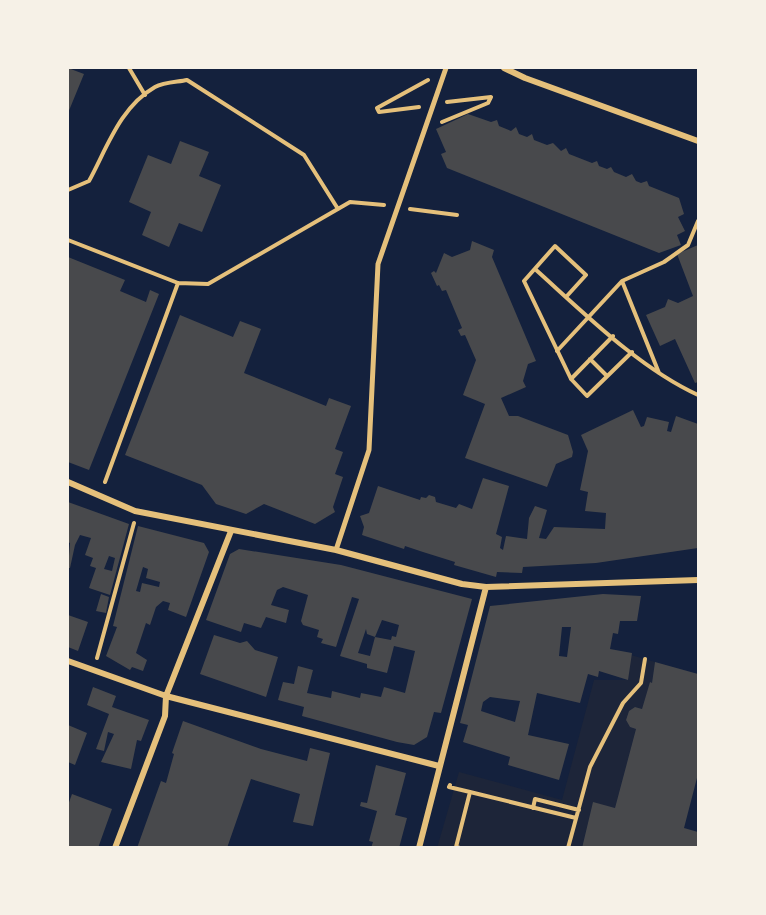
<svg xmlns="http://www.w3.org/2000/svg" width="766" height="915" font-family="Commissioner,sans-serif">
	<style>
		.green { fill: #1d2539 }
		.building { fill: #48494c; fill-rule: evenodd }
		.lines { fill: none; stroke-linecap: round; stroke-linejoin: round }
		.path { stroke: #e5c07b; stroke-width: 4 }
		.pedestrian { stroke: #e5c07b; stroke-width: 5 }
		.minor { stroke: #e5c07b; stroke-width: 6 }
	</style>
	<rect width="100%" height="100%" fill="#14213d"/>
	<path class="green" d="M 631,655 L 655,662 L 652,683 L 650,683 L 642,709 L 635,707 L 629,711 L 626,720 L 630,727 L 636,729 L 615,808 L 593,803 L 582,847 L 437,848 L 459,772 L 562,800 L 594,680 L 627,680 Z"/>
	<path class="building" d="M 68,68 L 84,74 L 68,113 Z
		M 468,114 L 491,122 L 497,120 L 499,126 L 511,131 L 516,127 L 519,134 L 527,137 L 532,134 L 534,140 L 547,145 L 553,143 L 561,151 L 566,148 L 569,154 L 592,163 L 597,161 L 599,166 L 607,169 L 611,167 L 614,172 L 626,177 L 632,174 L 636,181 L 641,183 L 647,181 L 649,186 L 679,198 L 684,214 L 678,217 L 685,231 L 677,235 L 681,245 L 659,253 L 447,168 L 441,154 L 446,152 L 436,129 Z
		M 180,141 L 209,152 L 199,176 L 221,185 L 202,232 L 179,223 L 169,247 L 142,235 L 151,212 L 129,202 L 148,155 L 171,164 Z
		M 472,241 L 494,250 L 492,257 L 536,361 L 528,364 L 523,381 L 526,387 L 501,398 L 509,416 L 518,416 L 568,435 L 573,452 L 572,457 L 556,464 L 547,487 L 465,458 L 485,404 L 463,395 L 476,360 L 465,335 L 461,336 L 458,330 L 462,328 L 446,290 L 442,291 L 439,285 L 437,286 L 431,273 L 434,271 L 436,273 L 444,253 L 452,257 L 470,250 Z
		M 698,245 L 698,382 L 695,383 L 675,339 L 660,346 L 646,315 L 665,307 L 668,299 L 678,303 L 693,296 L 677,254 Z
		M 68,257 L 125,280 L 120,291 L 146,302 L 150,290 L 159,294 L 89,470 L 68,462 Z
		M 180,315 L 233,337 L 240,321 L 261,329 L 244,373 L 326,406 L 329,398 L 351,406 L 335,449 L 343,452 L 335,474 L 343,477 L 333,507 L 335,512 L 315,524 L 264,504 L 246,514 L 216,504 L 202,485 L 125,455 Z
		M 633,410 L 641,427 L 644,426 L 647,417 L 669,422 L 667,431 L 671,432 L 676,416 L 698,424 L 698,548 L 596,563 L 523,567 L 522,573 L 497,572 L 496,577 L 454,565 L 455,562 L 423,552 L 405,546 L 404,549 L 362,535 L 364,527 L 360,516 L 369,513 L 378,486 L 420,500 L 421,497 L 426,498 L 429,495 L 435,497 L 436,502 L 456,508 L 459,504 L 472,509 L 483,478 L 509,486 L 496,534 L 502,537 L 500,548 L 503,550 L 506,536 L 527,539 L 529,518 L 535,506 L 547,510 L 539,538 L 546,539 L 554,527 L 605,529 L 606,513 L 585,511 L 588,492 L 580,490 L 588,451 L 581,435 Z
		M 68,502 L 129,524 L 110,595 L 89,588 L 96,568 L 90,566 L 93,558 L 85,555 L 91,538 L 80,535 L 75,545 L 70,568 L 68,568 L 70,543 L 68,542 ZM 109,556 L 115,558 L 112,571 L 104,569 Z
		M 138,526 L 204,543 L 209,552 L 186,617 L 168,610 L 170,603 L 163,601 L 156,607 L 150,625 L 146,623 L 136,653 L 147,660 L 143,671 L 132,667 L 130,670 L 106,656 L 117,627 L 113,626 ZM 143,567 L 148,569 L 146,578 L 160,582 L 159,587 L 142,583 L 140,592 L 136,591 Z
		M 239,549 L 341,565 L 472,599 L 441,713 L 434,712 L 427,737 L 414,745 L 397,742 L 302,716 L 304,707 L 278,700 L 283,682 L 294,684 L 298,666 L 313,670 L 307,693 L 331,698 L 332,691 L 360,698 L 361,693 L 381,697 L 384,687 L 405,693 L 415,651 L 394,646 L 387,673 L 367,668 L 367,664 L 340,656 L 359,599 L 352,597 L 336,647 L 321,643 L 323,639 L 317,637 L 319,630 L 303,625 L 301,621 L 308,595 L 283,587 L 277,590 L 271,605 L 289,610 L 286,623 L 266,617 L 261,628 L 244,623 L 241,632 L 206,620 L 230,554 ZM 382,620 L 399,625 L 396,637 L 392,636 L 391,640 L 375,637 ZM 366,629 L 367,634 L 375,637 L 370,656 L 358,653 Z
		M 101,594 L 109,597 L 106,613 L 96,611 Z
		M 603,594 L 641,596 L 637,621 L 620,621 L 618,634 L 613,633 L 610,649 L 632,653 L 628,680 L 599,671 L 598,677 L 588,674 L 580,703 L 537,693 L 528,735 L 569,744 L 559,780 L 508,765 L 510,757 L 463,742 L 468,725 L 460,723 L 490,606 ZM 562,627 L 571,627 L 567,657 L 559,656 ZM 490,697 L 520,701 L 515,722 L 481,711 L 483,702 Z
		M 68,615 L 88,622 L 78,651 L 68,647 Z
		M 214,635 L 240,643 L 247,641 L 255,650 L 278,657 L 266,697 L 200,674 Z
		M 655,662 L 698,674 L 698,774 L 684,828 L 698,832 L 698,848 L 582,848 L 593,802 L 615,808 L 636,729 L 630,727 L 626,720 L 629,711 L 635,707 L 642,709 L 650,682 L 652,683 Z
		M 93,687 L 116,696 L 112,707 L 149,720 L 141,741 L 137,740 L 131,769 L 101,762 L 114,734 L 108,732 L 104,751 L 96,749 L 109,714 L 87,705 Z
		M 183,721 L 261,749 L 307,761 L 310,748 L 330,753 L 313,826 L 293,822 L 300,794 L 251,779 L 227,848 L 137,848 L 161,781 L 166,783 L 174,754 L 172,753 Z
		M 68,725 L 87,733 L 75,765 L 68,762 Z
		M 376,765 L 406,773 L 395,815 L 407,818 L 399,848 L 371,848 L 373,842 L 369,841 L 377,811 L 360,806 L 361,802 L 367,803 Z
		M 72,794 L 112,809 L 98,848 L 68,848 L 68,805 Z"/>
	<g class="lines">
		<path class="path" d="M 129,68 L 145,95
			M 419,107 L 379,112 L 377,108 L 428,80
			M 442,122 L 488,103 L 491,97 L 447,102
			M 68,190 L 89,181 C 107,148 120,107 155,87 C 164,82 178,82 187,80 L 304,155 L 338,209
			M 410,209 L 457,215
			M 68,240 L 178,283 L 208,284 L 350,202 L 384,205
			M 535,269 C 584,313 639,368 698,395
			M 622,281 L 664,262 L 688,245 L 698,221
			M 566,297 L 586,275 L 555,246 L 524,281 L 571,379 L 587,396 L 632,352
			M 557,351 L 622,281 L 659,373
			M 590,359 L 607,376
			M 571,379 L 613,336
			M 105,482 L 178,283
			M 97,658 L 134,523
			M 450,785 L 449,787 L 470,792
			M 533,808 L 535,799 L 579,810
			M 460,848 L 456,847 L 470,792 L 576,818
			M 568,848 L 590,767 L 623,703 L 641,683 L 645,659"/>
		<path class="pedestrian" d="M 336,550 L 369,450 L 378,264 L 446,68"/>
		<path class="minor" d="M 504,68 L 525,78 L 698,141
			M 68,482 L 135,511 L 336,550 L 462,584 L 486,587 L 698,580
			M 68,661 L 166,696 L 439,766
			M 115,848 L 165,716 L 166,696 L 231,531
			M 419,848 L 486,587"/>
	</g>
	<rect width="766" height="915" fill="none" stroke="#f6f1e7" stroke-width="138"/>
</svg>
